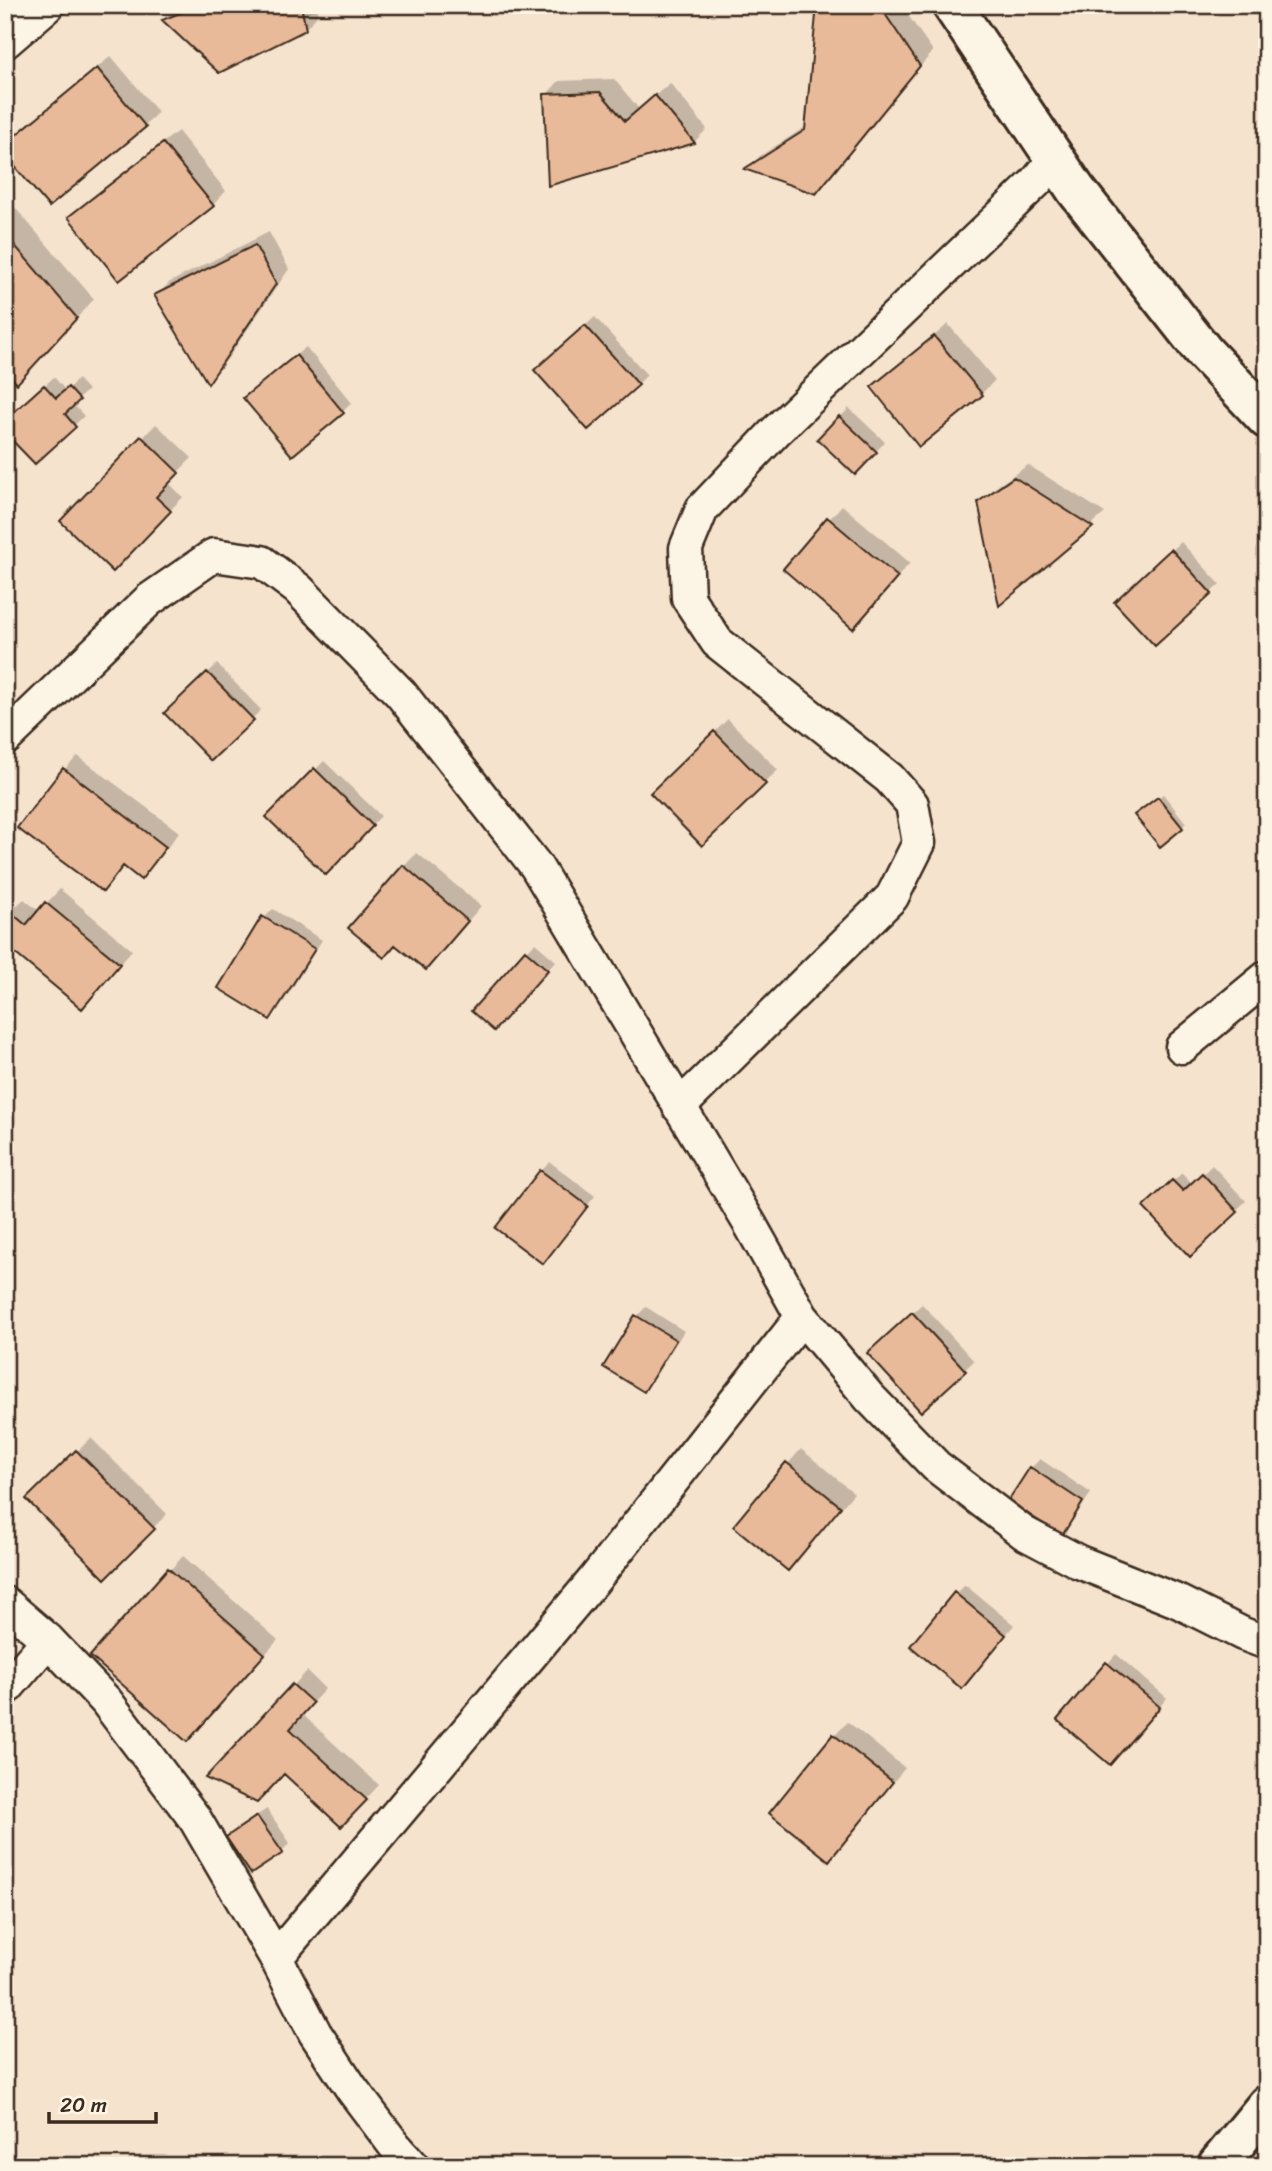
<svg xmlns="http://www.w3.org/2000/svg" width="1272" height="2171" font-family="Sriracha,sans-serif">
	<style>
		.shadow { fill: #0003 }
		.building { fill: #e9ba99; stroke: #3b2a1e; stroke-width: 2 }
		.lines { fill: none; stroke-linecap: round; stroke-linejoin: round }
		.minor-casing { stroke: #3b2a1e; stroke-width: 37 }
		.tertiary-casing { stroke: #3b2a1e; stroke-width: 44 }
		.minor { stroke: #fcf5e5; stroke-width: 32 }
		.tertiary { stroke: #fcf5e5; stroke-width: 38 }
	</style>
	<rect width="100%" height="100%" fill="#f6e3ce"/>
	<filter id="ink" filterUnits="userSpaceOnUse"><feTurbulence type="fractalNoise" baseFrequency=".0143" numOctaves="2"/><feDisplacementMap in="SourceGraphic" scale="14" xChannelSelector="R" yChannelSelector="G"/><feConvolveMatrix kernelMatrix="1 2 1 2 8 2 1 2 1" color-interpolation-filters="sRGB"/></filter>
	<g filter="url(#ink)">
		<path class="shadow" d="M 181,5 L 317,5 L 318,15 L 305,29 L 164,19 Z
			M 828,5 L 901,5 L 933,51 L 829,179 L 815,192 L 747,169 L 760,156 L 807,126 L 817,16 Z
			M 111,56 L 158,112 L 145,125 L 16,135 Z
			M 614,79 L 639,109 L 670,83 L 707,129 L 694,142 L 550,184 L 546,95 L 559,81 Z
			M 178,131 L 226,191 L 213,205 L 71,218 L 84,204 Z
			M 5,196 L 94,299 L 35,364 L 5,368 Z
			M 269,232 L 289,269 L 221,368 L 208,381 L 157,295 L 170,282 Z
			M 595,317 L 647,375 L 638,384 L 545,361 Z
			M 948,324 L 995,380 L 981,394 L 873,388 Z
			M 306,347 L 352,403 L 292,454 L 255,389 Z
			M 54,377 L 66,391 L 78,379 L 88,390 L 73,404 L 84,416 L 35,462 L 5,422 Z
			M 849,408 L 885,442 L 855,473 L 820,439 Z
			M 156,424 L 192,458 L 168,482 L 183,497 L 113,569 L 62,521 Z
			M 1028,465 L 1105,513 L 1000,603 L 980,503 L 993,489 Z
			M 842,505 L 910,563 L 853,627 L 785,569 Z
			M 1181,542 L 1220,584 L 1155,644 L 1125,593 Z
			M 217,664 L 261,710 L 211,758 L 167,713 Z
			M 728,719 L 778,770 L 702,844 L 653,793 Z
			M 78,756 L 179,832 L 155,864 L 141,877 L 124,865 L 102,890 L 64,770 Z
			M 324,761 L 381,816 L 326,873 L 269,817 Z
			M 1163,794 L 1186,823 L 1182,827 L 1141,811 Z
			M 417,853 L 481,906 L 439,955 L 404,866 Z
			M 60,889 L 132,950 L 82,1007 L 10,912 L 24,899 L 39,911 Z
			M 273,909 L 322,940 L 279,1009 L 270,1018 L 264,918 Z
			M 535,943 L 556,961 L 503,1020 L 527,951 Z
			M 550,1162 L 595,1196 L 543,1262 L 541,1171 Z
			M 1212,1165 L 1246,1201 L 1190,1254 L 1145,1207 L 1182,1173 L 1193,1184 Z
			M 922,1304 L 974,1361 L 921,1409 L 878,1344 Z
			M 646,1307 L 684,1331 L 653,1380 L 644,1389 L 606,1366 L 637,1316 Z
			M 91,1438 L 167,1514 L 105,1576 L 28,1499 Z
			M 801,1449 L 854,1493 L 788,1569 L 735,1525 Z
			M 1040,1459 L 1091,1493 L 1070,1524 L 1061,1533 L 1031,1468 Z
			M 183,1556 L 278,1640 L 200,1726 L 92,1656 Z
			M 965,1585 L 1014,1625 L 970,1678 L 956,1594 Z
			M 1116,1654 L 1167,1698 L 1119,1754 L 1059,1720 Z
			M 307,1671 L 325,1689 L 302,1714 L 379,1785 L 355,1811 L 284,1772 L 208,1777 Z
			M 848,1722 L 905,1768 L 829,1859 L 834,1735 Z
			M 267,1809 L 290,1843 L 281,1852 L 228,1837 L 237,1828 Z"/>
		<path class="building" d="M 200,5 L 301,5 L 306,30 L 219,73 L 162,20 Z
			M 834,5 L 879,5 L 920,66 L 816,194 L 744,169 L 805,130 L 816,15 Z
			M 97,68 L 146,127 L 49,207 L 5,155 L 5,144 Z
			M 600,92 L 625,121 L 655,95 L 695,143 L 548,186 L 544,94 Z
			M 163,143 L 214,206 L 119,281 L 68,217 Z
			M 5,234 L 77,318 L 17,384 L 5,369 Z
			M 255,245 L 276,284 L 208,384 L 154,295 Z
			M 585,325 L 639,385 L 588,430 L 534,370 Z
			M 934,336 L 983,395 L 919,447 L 871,387 Z
			M 296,355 L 344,413 L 292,456 L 243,398 Z
			M 44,385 L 56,398 L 68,387 L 80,400 L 65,414 L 76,427 L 35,464 L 5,433 L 5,420 Z
			M 839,416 L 877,452 L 855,475 L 817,439 Z
			M 141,436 L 179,473 L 156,497 L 171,511 L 113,572 L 60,521 Z
			M 1014,477 L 1093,527 L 999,606 L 978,502 Z
			M 827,517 L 898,577 L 853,629 L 783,569 Z
			M 1171,549 L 1212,594 L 1155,646 L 1114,602 Z
			M 207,672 L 254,720 L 211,761 L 164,713 Z
			M 714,731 L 766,784 L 702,846 L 650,793 Z
			M 63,768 L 166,847 L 141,880 L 123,866 L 103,892 L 17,828 Z
			M 314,768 L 373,826 L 326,875 L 266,817 Z
			M 1158,797 L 1183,828 L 1160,847 L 1134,815 Z
			M 403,865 L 468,921 L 426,970 L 395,945 L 384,958 L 348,928 Z
			M 45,902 L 120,964 L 82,1009 L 5,945 L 5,916 L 9,911 L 26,925 Z
			M 262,916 L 315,949 L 270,1020 L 218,988 Z
			M 525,950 L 548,970 L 494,1031 L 471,1011 Z
			M 540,1170 L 588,1206 L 543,1264 L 495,1228 Z
			M 1202,1173 L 1238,1212 L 1190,1257 L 1143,1207 L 1172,1180 L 1183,1191 Z
			M 912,1312 L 966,1371 L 921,1412 L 867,1353 Z
			M 635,1315 L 676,1340 L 644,1392 L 603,1367 Z
			M 76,1450 L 155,1529 L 105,1579 L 26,1499 Z
			M 786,1462 L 841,1507 L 788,1571 L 733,1526 Z
			M 1030,1467 L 1083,1502 L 1062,1536 L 1008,1501 Z
			M 168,1568 L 265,1654 L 187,1742 L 90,1656 Z
			M 954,1592 L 1006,1635 L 962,1689 L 910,1646 Z
			M 1106,1662 L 1160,1707 L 1110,1765 L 1057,1720 Z
			M 292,1684 L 313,1703 L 290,1729 L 367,1800 L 341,1827 L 284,1774 L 257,1803 L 205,1778 Z
			M 833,1734 L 893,1782 L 829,1861 L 769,1813 Z
			M 257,1816 L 283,1853 L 251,1874 L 226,1837 Z"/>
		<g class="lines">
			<defs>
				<path id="minor" d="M 5,42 L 48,5
					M 5,739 L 149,600 L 214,555 L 262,562 L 298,589 L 401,694 L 536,866 L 751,1226 L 802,1317 L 869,1397 L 936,1466 L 1024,1533 L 1079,1562 L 1177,1601 L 1243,1634 L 1267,1643
					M 1182,1047 L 1267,977
					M 679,1107 L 892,897 L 919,843 L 912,804 L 889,778 L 717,642 L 688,598 L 686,548 L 702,509 L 775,432 L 1036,182 L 1055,159
					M 5,1603 L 48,1640 L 106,1701 L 195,1819 L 276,1958 L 315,2033 L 352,2089 L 395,2146 L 413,2166
					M 5,1690 L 48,1640
					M 276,1958 L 594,1580 L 802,1317"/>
				<path id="tertiary" d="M 952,5 L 1076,190 L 1204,352 L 1267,419
					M 1217,2166 L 1267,2105"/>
			</defs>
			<use href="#minor" class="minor-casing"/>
			<use href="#tertiary" class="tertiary-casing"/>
			<use href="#minor" class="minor"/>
			<use href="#tertiary" class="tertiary"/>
		</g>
	</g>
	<rect width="1272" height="2171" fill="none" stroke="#fcf5e5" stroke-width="28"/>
	<rect x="14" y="14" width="1244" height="2143" fill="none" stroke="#3b2a1e" stroke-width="2.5" filter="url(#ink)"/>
	<path d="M49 2112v10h107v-10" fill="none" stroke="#3b2a1e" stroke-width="3.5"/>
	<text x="60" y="2112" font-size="21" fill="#3b2a1e" stroke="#fcf5e5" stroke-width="5" paint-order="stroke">20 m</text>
</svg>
